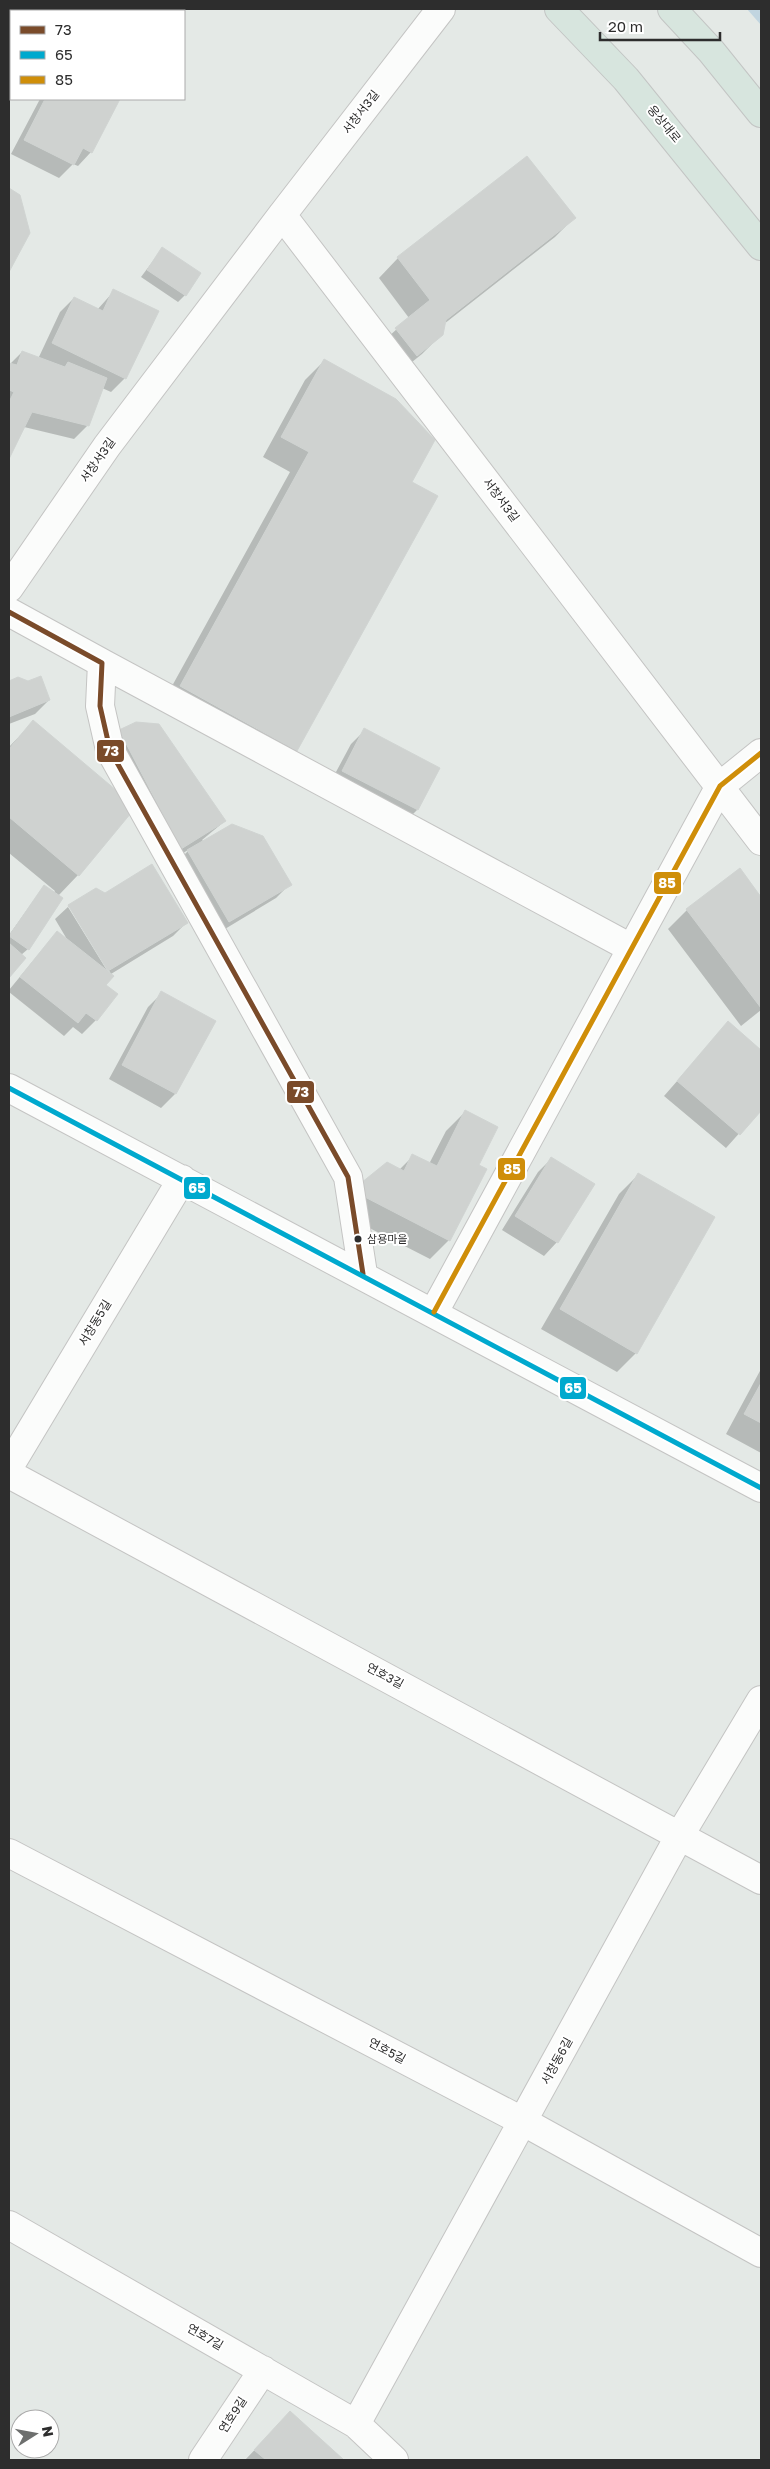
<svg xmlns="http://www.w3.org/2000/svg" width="770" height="2469" font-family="'Golos Text','Noto Sans KR',sans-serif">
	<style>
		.green { fill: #c1d5e0 }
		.shadow { fill: #0003 }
		.building { fill: #cfd2d0; stroke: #d0d4d2 }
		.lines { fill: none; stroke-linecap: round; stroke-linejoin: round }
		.minor-casing { stroke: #c4c4c3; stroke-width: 30 }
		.major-casing { stroke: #c3c5c4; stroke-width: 30 }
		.minor { stroke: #fbfcfb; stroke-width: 28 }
		.major { stroke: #d7e5de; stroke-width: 28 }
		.bus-1-casing { stroke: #fff; stroke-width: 9 }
		.bus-2-casing { stroke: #fff; stroke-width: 9 }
		.bus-3-casing { stroke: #fff; stroke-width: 9 }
		.bus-1 { stroke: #7a4b2a; stroke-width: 5 }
		.bus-2 { stroke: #00a9ce; stroke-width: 5 }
		.bus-3 { stroke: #cf8e09; stroke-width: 5 }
		.bus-dot { fill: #2d2d2d; stroke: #fff; stroke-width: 2 }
		.labels { text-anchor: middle; stroke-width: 4; stroke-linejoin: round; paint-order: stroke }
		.bus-label { font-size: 11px; fill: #2d2d2d; stroke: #fff; text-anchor: start }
		.street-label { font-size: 12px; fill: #2d2d2d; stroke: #fff }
		.line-badge { stroke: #fff; stroke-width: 2 }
		.badge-label { font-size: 14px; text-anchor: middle; font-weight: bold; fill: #fff }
	</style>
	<rect width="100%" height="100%" fill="#e4e9e6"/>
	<path class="green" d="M 747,9 L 761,9 L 761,25 Z"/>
	<path class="shadow" d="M 40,99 L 119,99 L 91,152 L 78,166 L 73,164 L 59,178 L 11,154 Z
		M 9,190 L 19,195 L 29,233 L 9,269 Z
		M 574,218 L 555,237 L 444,324 L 442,334 L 422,354 L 397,374 L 376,348 L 409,318 L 379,278 L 398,258 Z
		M 162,249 L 185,295 L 178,302 L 141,277 Z
		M 114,291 L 125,378 L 111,392 L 102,388 L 88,425 L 74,439 L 24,427 L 9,456 L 9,365 L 22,352 L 38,359 L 60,312 L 74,298 L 97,310 Z
		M 324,361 L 410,483 L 296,751 L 277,770 L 161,706 L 290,472 L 263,457 L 305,380 Z
		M 18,678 L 49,700 L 35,714 L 9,724 L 9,682 Z
		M 33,722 L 135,807 L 78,875 L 58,896 L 28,949 L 21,955 L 24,958 L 9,976 L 9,935 L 44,886 L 54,893 L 55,891 L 9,853 L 9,747 Z
		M 365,730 L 438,768 L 417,810 L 403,824 L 329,785 L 351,744 Z
		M 120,731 L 225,821 L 202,840 L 204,842 L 290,884 L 276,898 L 215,935 L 174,865 L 190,849 L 167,862 L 106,744 Z
		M 739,870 L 761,899 L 761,1010 L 741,1026 L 668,929 L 687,910 Z
		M 105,894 L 187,922 L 173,936 L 111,974 L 71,907 L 68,907 L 111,977 L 105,985 L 96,1020 L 82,1034 L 73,1027 L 64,1036 L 9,992 L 9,990 L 57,932 L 68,941 L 55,919 L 69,906 Z
		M 162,993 L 214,1022 L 175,1094 L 161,1108 L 109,1079 L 148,1007 Z
		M 728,1023 L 761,1051 L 761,1109 L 726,1148 L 664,1096 Z
		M 465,1112 L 478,1165 L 449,1240 L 430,1259 L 342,1214 L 399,1170 L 413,1156 L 429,1164 L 446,1131 Z
		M 551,1159 L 557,1242 L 544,1256 L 502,1230 L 538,1172 Z
		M 638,1175 L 636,1353 L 617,1372 L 541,1329 L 619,1194 Z
		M 761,1369 L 761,1453 L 726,1434 Z
		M 290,2413 L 342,2460 L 245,2460 Z"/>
	<path class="building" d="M 45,99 L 120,99 L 92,153 L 83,148 L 74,165 L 24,140 Z
		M 527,156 L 576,218 L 446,320 L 443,335 L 417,356 L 395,328 L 430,300 L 397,257 Z
		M 9,188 L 20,195 L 30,233 L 9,272 Z
		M 162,247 L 201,273 L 186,296 L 147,270 Z
		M 113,289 L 159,311 L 126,379 L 52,343 L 74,297 L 103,311 Z
		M 22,351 L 65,367 L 68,362 L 107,378 L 89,426 L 32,412 L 9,459 L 9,402 L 14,392 L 9,390 L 9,363 L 17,365 Z
		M 324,359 L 396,399 L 435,440 L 412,482 L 438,496 L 297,751 L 180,686 L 309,452 L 281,437 Z
		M 41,676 L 50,700 L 9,717 L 9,681 L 18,677 L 28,681 Z
		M 33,720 L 136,807 L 79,876 L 9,817 L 9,749 Z
		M 136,722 L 159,724 L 226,821 L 181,849 L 119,730 Z
		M 364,728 L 440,768 L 418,810 L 342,771 Z
		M 232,824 L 263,836 L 292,885 L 229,922 L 187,850 Z
		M 152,864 L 188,923 L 108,971 L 68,905 L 96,888 L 105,893 Z
		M 740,868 L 761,897 L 761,1008 L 686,909 Z
		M 44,885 L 63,898 L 29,950 L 9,936 Z
		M 57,931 L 114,976 L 106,985 L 118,994 L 97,1021 L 86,1013 L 78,1023 L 20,977 Z
		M 9,943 L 26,958 L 9,978 Z
		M 161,991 L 216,1021 L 176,1094 L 122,1065 Z
		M 728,1021 L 761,1050 L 761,1111 L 740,1135 L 677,1081 Z
		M 465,1110 L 498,1127 L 479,1165 L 487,1169 L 450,1241 L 361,1195 L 361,1183 L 387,1162 L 404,1171 L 412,1154 L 437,1166 Z
		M 551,1157 L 595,1184 L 558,1243 L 515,1216 Z
		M 638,1173 L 715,1217 L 637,1354 L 560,1309 Z
		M 761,1383 L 761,1423 L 744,1414 Z
		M 290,2411 L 344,2460 L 266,2460 L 254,2450 Z"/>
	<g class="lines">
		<defs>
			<path id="minor" d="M 34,11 L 35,9
				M 9,58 L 11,53
				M 282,215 L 761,841
				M 9,588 L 107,446 L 282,215 L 441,9
				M 9,612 L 102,663 L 100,706 L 110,750 L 348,1177 L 363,1274
				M 102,663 L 631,948
				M 9,1088 L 761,1488
				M 434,1312 L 720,786 L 761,753
				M 9,1467 L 182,1179
				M 9,1474 L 761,1880
				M 9,1853 L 524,2122 L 761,2253
				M 9,2225 L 356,2424 L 394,2460
				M 356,2424 L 680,1835 L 761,1700
				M 203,2460 L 263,2370"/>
			<path id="major" d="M 559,9 L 626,79 L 761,246
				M 672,9 L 711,51 L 761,113"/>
		</defs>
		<use href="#minor" class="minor-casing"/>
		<use href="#major" class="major-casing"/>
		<use href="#minor" class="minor"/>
		<use href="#major" class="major"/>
		<defs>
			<path id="bus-1" d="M 9,612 L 102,663 L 100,706 L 110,750 L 348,1177 L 363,1274"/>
			<path id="bus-2" d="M 9,1088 L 761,1488"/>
			<path id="bus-3" d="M 434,1312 L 720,786 L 761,753"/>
		</defs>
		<use href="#bus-1" class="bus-1-casing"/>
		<use href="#bus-2" class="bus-2-casing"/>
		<use href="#bus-3" class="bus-3-casing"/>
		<use href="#bus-1" class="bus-1"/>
		<use href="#bus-2" class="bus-2"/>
		<use href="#bus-3" class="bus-3"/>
	</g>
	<circle class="bus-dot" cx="358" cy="1239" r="4.5"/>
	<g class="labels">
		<g class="bus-label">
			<text x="367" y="1243">삼용마을</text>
		</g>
		<g class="street-label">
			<text transform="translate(361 112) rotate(-52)" y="4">서창서3길</text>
			<text transform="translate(664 124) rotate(50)" y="4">웅상대로</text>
			<text transform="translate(98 460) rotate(-55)" y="4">서창서3길</text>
			<text transform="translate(501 500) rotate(53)" y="4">서창서3길</text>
			<text transform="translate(95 1323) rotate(-59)" y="4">서창동5길</text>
			<text transform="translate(385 1676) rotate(28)" y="4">연호3길</text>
			<text transform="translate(387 2051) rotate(28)" y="4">연호5길</text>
			<text transform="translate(557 2061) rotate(-61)" y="4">서창동6길</text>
			<text transform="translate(205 2337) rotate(30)" y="4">연호7길</text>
			<text transform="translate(233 2415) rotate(-57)" y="4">연호9길</text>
		</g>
	</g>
	<g class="line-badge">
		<rect x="96" y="739" width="29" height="24" rx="5" fill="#7a4b2a"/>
		<rect x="653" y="871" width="29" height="24" rx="5" fill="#cf8e09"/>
		<rect x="286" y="1080" width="29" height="24" rx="5" fill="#7a4b2a"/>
		<rect x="497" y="1157" width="29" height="24" rx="5" fill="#cf8e09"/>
		<rect x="183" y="1176" width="28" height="24" rx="5" fill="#00a9ce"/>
		<rect x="559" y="1376" width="28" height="24" rx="5" fill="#00a9ce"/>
	</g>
	<g class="badge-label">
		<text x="111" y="756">73</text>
		<text x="667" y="888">85</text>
		<text x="301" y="1097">73</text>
		<text x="512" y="1174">85</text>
		<text x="197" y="1193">65</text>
		<text x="573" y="1393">65</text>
	</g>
	<rect width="770" height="2469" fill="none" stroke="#2d2d2d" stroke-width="20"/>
	<rect x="10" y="10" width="175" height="90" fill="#ffffff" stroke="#ababab"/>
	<rect x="20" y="26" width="25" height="8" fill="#7a4b2a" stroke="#ababab"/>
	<text x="55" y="35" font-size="15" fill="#2d2d2d">73</text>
	<rect x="20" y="51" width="25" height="8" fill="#00a9ce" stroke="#ababab"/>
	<text x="55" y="60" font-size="15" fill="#2d2d2d">65</text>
	<rect x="20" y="76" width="25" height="8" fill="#cf8e09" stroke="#ababab"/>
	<text x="55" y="85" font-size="15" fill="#2d2d2d">85</text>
	<g transform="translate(35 2434) rotate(79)"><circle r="24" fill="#ffffff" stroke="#ababab"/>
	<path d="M0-4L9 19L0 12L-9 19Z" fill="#6d6f6e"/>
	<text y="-8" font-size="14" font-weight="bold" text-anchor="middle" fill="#2d2d2d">N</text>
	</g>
	<path d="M600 32v8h120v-8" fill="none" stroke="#2d2d2d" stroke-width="2.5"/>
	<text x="608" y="32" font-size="15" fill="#2d2d2d" stroke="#ffffff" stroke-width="4" paint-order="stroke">20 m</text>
</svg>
